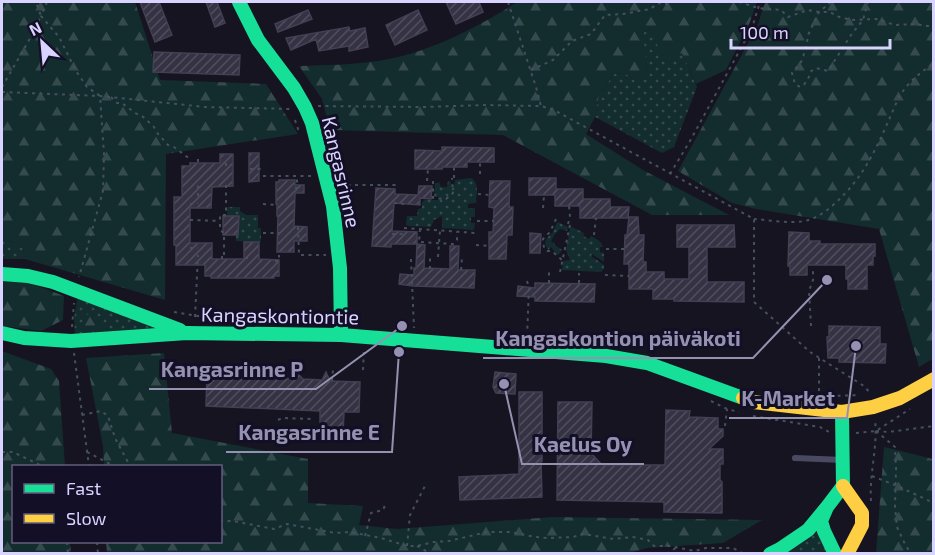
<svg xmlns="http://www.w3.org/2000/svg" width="935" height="555" font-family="'Exo 2',sans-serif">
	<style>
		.grass { fill: url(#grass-dots) }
		.forest { fill: url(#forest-firs) }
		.building { fill: url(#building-hatch); stroke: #433f54; stroke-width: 1.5 }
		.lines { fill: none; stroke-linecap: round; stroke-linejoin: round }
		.path { stroke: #44505f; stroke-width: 2; stroke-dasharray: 3 4.5; stroke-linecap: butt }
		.lane { stroke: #4a4962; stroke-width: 6 }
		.fast { stroke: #16e098; stroke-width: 14 }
		.slow { stroke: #ffcf43; stroke-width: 14 }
		.labels { text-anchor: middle; stroke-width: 6; stroke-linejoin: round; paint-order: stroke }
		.street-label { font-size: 20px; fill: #d9d4ff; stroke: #130f26 }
		.leader { fill: none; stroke: #9591b1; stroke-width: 2 }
		.callout-dot { fill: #9591b1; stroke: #130f26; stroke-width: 2 }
		.callout-label { font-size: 21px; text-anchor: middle; font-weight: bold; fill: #9591b1; stroke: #130f26; stroke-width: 6; stroke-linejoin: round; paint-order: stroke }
	</style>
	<defs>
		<pattern id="grass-dots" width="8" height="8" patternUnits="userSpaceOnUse" patternTransform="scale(1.5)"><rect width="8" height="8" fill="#132c2d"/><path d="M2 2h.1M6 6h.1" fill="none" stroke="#354a4c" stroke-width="1.8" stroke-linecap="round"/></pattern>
		<pattern id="forest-firs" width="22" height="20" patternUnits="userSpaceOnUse" patternTransform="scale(1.5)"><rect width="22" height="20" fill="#132c2d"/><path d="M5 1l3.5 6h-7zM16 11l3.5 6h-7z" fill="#354a4c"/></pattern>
		<pattern id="building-hatch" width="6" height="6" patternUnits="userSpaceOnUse" patternTransform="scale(1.5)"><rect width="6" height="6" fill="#343243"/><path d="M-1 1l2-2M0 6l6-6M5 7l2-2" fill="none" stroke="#514f5f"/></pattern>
	</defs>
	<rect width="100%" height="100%" fill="#161421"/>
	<path class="grass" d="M 652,28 L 682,52 L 697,87 L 674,147 L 662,153 L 595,117 L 599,95 L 614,74 L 624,73 L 634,79 L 647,69 L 642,33 Z
		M 471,178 C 480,183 476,195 476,203 L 468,204 L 468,208 L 475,208 L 475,217 L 471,217 L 471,223 L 475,223 L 474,230 L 442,228 L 442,216 L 434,220 L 431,227 L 408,226 L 406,224 L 407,216 L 417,216 L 418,209 L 422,208 L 422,203 L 424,200 L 440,200 L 440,197 L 434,197 L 435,184 L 439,182 L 441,187 L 447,187 L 448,181 L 450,181 L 452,187 L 454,186 L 455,180 Z
		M 227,207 L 240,207 L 240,211 L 246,215 L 258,215 L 258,228 L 261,228 L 261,242 L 236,241 L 236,228 L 238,228 L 239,216 L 227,216 Z
		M 558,222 L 568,227 L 567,231 L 560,229 L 554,235 L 551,242 L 554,243 L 556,246 L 562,250 L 558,255 L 554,251 L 551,247 L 548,250 L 545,243 C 546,237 550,236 553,232 C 555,228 555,225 558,222 Z
		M 572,227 L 584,233 L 583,236 L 589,239 L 591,236 C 596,239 602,241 603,247 L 600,247 L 600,252 L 604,253 L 604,262 L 592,254 L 591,256 L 604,265 L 604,269 L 601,272 L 562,270 L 563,261 L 570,260 L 566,250 L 570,228 Z
		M 2,231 L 3,238 L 23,248 L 25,259 L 2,259 Z
		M 78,295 L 172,330 L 75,336 L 74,318 Z
		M 815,529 L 829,554 L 782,554 Z"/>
	<path class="forest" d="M 2,2 L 135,2 L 160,80 L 266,84 L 298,134 L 166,154 L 165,300 L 25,259 L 23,248 L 3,238 L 2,231 Z
		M 517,2 L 757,2 L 750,22 L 726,70 L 696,84 L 682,53 L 662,61 L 652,28 L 643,33 L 647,69 L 643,79 L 634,79 L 624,73 L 614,74 L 599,95 L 595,117 L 586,134 L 643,170 L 729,215 L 652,215 L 503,135 L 330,130 L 322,99 L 299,66 C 325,65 352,65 378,61 C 428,53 475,29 517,2 Z
		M 765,2 L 933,2 L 934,358 L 919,367 L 879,229 L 756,209 L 732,203 L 678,171 L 757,27 Z
		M 2,281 L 30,283 L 64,296 L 63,320 L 41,331 L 2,326 Z
		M 85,314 L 86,314 L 109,326 L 106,329 L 82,330 Z
		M 2,351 L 51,369 L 59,381 L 65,466 L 14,466 L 14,542 L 70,542 L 71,553 L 2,553 Z
		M 164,353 L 172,433 L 308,459 L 308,503 L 363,506 L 359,525 L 397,529 L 552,517 L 762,520 L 723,543 L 647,548 L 629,553 L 107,553 L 106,542 L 220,542 L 220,466 L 104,466 L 103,446 L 86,358 Z
		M 884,447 L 933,459 L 933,553 L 876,553 Z"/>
	<path class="building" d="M 140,2 L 159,2 L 172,35 L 155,42 Z
		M 206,2 L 217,2 L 225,23 L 215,27 Z
		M 446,2 L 479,2 L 483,12 L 456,24 Z
		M 308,10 L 312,19 L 278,32 L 275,24 Z
		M 418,10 L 427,30 L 395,45 L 386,25 Z
		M 349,27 L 350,31 L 365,28 L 368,47 L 349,51 L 349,46 L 319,51 L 316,39 L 291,50 L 286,38 Z
		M 154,52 L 240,55 L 239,75 L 153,72 Z
		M 442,147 L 494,148 L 494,162 L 467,162 L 467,167 L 443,167 L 442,169 L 415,169 L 415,150 L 442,151 Z
		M 249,153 L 259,153 L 259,181 L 249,182 Z
		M 220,154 L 233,154 L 233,186 L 212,187 L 211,208 L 190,208 L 190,243 L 212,243 L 212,259 L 244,259 L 244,242 L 259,242 L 259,259 L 279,260 L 279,276 L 274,276 L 274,278 L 211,278 L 211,276 L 205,276 L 205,265 L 176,265 L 176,245 L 174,245 L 174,197 L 182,197 L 182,166 L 190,166 L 190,163 L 220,163 Z
		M 529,178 L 556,178 L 556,189 L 583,189 L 583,199 L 610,199 L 610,207 L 629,207 L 628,218 L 580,218 L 580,206 L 555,206 L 555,195 L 529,195 Z
		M 279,180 L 295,180 L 295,185 L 304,185 L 304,193 L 295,193 L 294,226 L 307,227 L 307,241 L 294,241 L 294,252 L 277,252 L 278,216 L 277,216 L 277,204 L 276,204 L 276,182 L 279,182 Z
		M 490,181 L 510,181 L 509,207 L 513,207 L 512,235 L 507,235 L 506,259 L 489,259 L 489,232 L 493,232 L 494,208 L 489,207 Z
		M 419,186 L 432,186 L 431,199 L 420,198 L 420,205 L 394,203 L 392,231 L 417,232 L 417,244 L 425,245 L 424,268 L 450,269 L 450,246 L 459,246 L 458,270 L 475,270 L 474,288 L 413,286 L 399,284 L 400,274 L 414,275 L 414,268 L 416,268 L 417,244 L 391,244 L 391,247 L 372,246 L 376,188 L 395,189 L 395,194 L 418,195 Z
		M 223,216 L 239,216 L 238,235 L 223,235 Z
		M 629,217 L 638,217 L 639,235 L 644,235 L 643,262 L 646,262 L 646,272 L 664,272 L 664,279 L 689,279 L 689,247 L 677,247 L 677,225 L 734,225 L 735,247 L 707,247 L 707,282 L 744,282 L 744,302 L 674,301 L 674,299 L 653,299 L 653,289 L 629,289 L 629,264 L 624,264 L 625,235 L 627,235 Z
		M 789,232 L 809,233 L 809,241 L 820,241 L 820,244 L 875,244 L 875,256 L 873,256 L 873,265 L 867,265 L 867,289 L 848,289 L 848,279 L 846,279 L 846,265 L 807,265 L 807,275 L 790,275 L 790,266 L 788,266 Z
		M 530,233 L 541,234 L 540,253 L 530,253 Z
		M 535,283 L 595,284 L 594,302 L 535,301 L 535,297 L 517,296 L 518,286 L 535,288 Z
		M 829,326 L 880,327 L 880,344 L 886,344 L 885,363 L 839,362 L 839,358 L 828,358 L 827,337 L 829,337 Z
		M 233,370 L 292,379 L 294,376 L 298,374 L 303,379 L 322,380 L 326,372 L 330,381 L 360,382 L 359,412 L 344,412 L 343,434 L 339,434 L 338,441 L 324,440 L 325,433 L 320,433 L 320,411 L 206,406 L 207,375 L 233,376 Z
		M 495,372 L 516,374 L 515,394 L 496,393 L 493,387 Z
		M 519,392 L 542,392 L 542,461 L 541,461 L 542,497 L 460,500 L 459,477 L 519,474 Z
		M 558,402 L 592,402 L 591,453 L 602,465 L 665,465 L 666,410 L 690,411 L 689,417 L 718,418 L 718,429 L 723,429 L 723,436 L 709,449 L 723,449 L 723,464 L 720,464 L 720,480 L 722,482 L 722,513 L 664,512 L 664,502 L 557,500 Z"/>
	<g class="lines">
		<path class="path" d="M 47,2 L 41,16 L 59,37 L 76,71 L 87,87 L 100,96 L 104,154 L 103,191 L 79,277
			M 508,2 L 536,87 L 541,106
			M 730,2 L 734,2
			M 739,2 L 758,8 L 781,10 L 788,17 L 808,10 L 819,12 L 830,12 L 839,17 L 852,20 L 876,19 L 895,25 L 915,24 L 934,27
			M 831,2 L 819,12 L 808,35 L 806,49 L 801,62 L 792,73 L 795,84 L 800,87 C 806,84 809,79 810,72 L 816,68 L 828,71 L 851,35 L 863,20 L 868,2
			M 531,70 L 553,60 L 572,41 L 591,34 L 605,15 L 623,14 L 650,9 L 659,3 L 667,4 L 672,2
			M 2,87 L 28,42 L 41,16 L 36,2
			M 2,92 L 100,96 L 205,107 L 291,109
			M 111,97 L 117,103 L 122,103 L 135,113 L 142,116 L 154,127 L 158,134 L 168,145 L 174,147 L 190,159
			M 318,106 L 424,107 L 486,105 L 541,106 L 554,110 L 754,219 L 754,302 L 810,352 L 864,386 L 871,394
			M 295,120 L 299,132
			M 198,159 L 198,163
			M 226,166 L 226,163
			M 250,169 L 263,169
			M 480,174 L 480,162
			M 670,174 L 690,141 L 752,28 L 760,2
			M 263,176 L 311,176
			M 454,178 L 454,167
			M 427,181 L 428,169
			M 433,181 L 433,198 L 446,199 L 453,193 L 452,178
			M 340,185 L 396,185
			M 295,188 L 297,188 L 297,176
			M 478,194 L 490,195
			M 198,196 L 198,183
			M 394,203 L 404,204
			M 190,204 L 198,203
			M 263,204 L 278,205
			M 543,208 L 544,195
			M 556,219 L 550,232 L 543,239 L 544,248 L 547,251 L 552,251 L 562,260
			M 754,219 C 770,220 789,224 804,221 C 815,219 824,213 832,206 C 868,175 880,139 899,97 C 908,82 920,73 934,63
			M 190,220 L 220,221
			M 477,221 L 494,221
			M 568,224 L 570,217 L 569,206
			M 298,227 L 299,255 L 326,255
			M 404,228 L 476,233
			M 420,229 L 419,242 L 453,244 L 457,240 L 457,232
			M 263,233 L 280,233
			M 392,234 L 404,234
			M 594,235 L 596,218
			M 476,245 L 489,246
			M 190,248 L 198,248
			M 606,249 L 625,249
			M 224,255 L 224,233 L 220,230 L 220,215 L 226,215 L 226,184
			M 438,257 L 440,230
			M 222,259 L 222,255
			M 247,259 L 247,255
			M 411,259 L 414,328
			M 275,261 L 279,261 L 279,255
			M 430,269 L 430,257
			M 461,270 L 462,258
			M 560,272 L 570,225
			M 605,275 L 629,276
			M 527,281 L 529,287 L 527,337
			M 549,283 L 549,272
			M 579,283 L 579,273
			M 174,312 L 215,319
			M 195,317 L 198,255
			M 811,326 L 809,291 L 813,280 L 813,269
			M 72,327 L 74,303
			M 74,353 L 89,466
			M 819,358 L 819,397
			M 363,370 L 364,350
			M 332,381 L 333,369
			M 830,396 L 860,395
			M 711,401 L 727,409 L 739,412
			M 82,415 L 101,411 L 108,416 L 115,438 L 130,466
			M 753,416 L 820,427 L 829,432
			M 278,420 L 282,418 L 312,419
			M 725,426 L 727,409
			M 876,431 L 895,447 L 896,468 L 895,507 L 897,527 L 904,542 L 911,554
			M 876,431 L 888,432 L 934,426
			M 856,433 L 876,431 L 910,409
			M 2,452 L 13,452 L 42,466
			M 87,452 L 114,466
			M 872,476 L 895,485 L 934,503
			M 871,501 C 869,474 878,447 875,420
			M 220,521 L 233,521 L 274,529 L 287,524 L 335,533 L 350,532 L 381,538 L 407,546 L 417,546 L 434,542 L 449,541 L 487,532 L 511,532 L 535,537 L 548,538 L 573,537 L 583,534 L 614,539 L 633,537 L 648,540 L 654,546 L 670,546 L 695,551 L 706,548 L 733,548 L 744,554
			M 365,536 L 371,513 L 383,510 L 386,503
			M 67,542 L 68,554
			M 97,542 L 98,554
			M 407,546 L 410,515 L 425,486
			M 417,546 L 431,554
			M 667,554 L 677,547"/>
		<path class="lane" d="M 795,458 L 843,460"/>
		<path class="fast" d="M 239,2 L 258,40 L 294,88 L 305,107 L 312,123 L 333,206 L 340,268 L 341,335
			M 2,274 L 28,276 L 53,282 L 180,330
			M 2,333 L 24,338 L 71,341 L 187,333 L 341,335 L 606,356 L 647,363 L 743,398
			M 770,554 L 780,549 L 808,530 L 827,507
			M 835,554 L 824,531 L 821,521 L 827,507 L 843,486 L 842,412"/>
		<path class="slow" d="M 743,398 L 753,402 L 842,412 L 873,407 L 900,398 L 934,379
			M 843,486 L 862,513 L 862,525 L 847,554"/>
	</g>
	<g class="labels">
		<g class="street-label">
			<text transform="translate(341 172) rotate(77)" y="7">Kangasrinne</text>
			<text transform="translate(280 316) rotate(1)" y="7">Kangaskontiontie</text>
		</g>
	</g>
	<path class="leader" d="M827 280L753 358H483M402 326L316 389H149M856 346L847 418H729M399 352L392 452H226M504 384L522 464H644"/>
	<g class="callout-dot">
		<circle cx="827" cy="280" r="6"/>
		<circle cx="402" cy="326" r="6"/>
		<circle cx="856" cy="346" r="6"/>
		<circle cx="399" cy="352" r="6"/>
		<circle cx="504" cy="384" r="6"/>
	</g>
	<g class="callout-label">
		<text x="618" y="346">Kangaskontion päiväkoti</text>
		<text x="232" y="377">Kangasrinne P</text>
		<text x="788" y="406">K-Market</text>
		<text x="309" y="440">Kangasrinne E</text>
		<text x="583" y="452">Kaelus Oy</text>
	</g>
	<rect width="935" height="555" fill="none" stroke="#d9d4ff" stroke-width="6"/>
	<rect x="12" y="465" width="210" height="78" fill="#130f26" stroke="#625e7d" stroke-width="1.5"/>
	<rect x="24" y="484" width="30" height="9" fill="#16e098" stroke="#625e7d" stroke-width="1.5"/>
	<text x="66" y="495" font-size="18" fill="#d9d4ff">Fast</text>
	<rect x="24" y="514" width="30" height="9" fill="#ffcf43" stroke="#625e7d" stroke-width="1.5"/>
	<text x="66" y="525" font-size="18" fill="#d9d4ff">Slow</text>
	<g transform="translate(42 42) rotate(334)" stroke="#130f26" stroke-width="4.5" paint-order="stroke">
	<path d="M0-4.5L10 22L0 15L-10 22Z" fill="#d9d4ff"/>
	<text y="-9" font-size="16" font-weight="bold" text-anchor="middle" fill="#d9d4ff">N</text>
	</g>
	<path d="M731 39v9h159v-9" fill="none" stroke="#d9d4ff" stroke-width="3"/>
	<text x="740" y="39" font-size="18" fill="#d9d4ff" stroke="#130f26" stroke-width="4.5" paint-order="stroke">100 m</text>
</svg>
